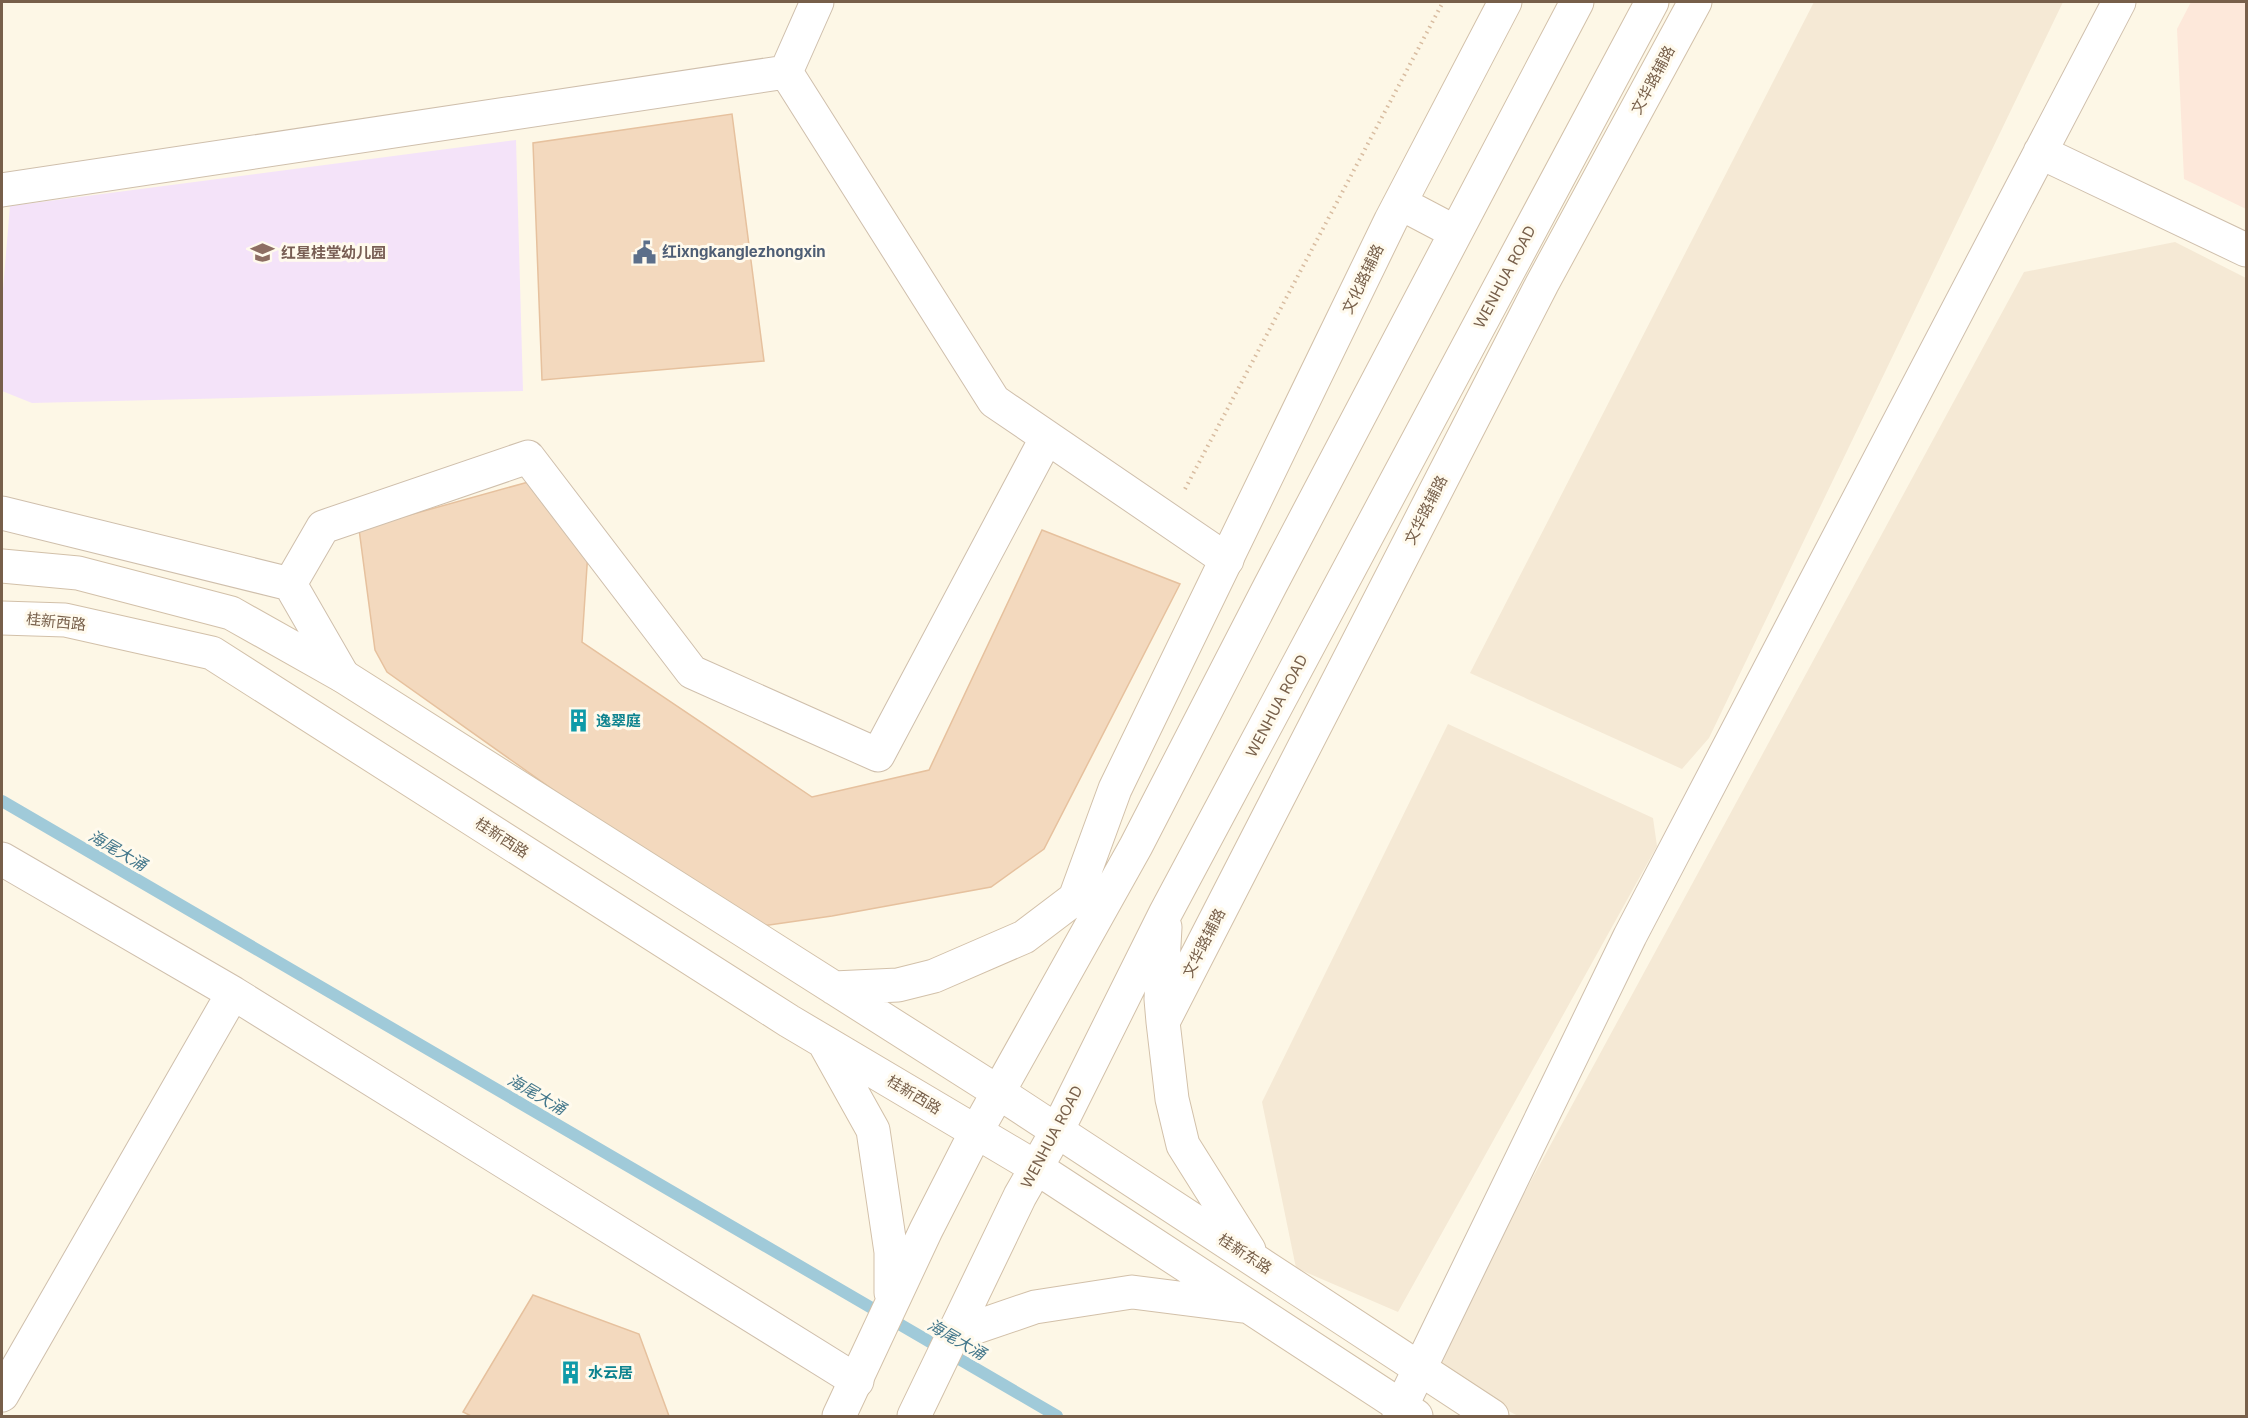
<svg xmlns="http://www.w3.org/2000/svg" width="2248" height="1418" font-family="Inter,'Noto Sans SC',sans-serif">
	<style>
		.residential { fill: #f5e9d5 }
		.commercial { fill: #fde8da }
		.education { fill: #f4e3f9 }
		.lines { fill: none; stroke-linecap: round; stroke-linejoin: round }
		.stream { stroke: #a0cad9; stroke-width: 12 }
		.building { fill: #f3d9be; stroke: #e6c19e; stroke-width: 1.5 }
		.street-casing { stroke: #cfbfac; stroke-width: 35 }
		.secondary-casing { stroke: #d2c0a9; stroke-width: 35 }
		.path { stroke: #d8bca0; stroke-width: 4; stroke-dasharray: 1.5 4.5; stroke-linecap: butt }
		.street { stroke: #fff; stroke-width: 33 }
		.secondary { stroke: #fff; stroke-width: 33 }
		.labels { text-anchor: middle; stroke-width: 6; stroke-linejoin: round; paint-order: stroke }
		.street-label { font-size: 15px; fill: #775f4a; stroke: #fffaed }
		.service-label { font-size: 15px; font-weight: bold; fill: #4e5e75; stroke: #fffaed; text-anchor: start }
		.education-label { font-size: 15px; font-weight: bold; fill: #785e54; stroke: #fffaed; text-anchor: start }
		.culture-label { font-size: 15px; font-weight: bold; fill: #0d838f; stroke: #fffaed; text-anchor: start }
		.water-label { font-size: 16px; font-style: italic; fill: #43778b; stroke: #fffaed }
	</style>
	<rect width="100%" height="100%" fill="#fdf7e6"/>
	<path class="residential" d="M 1814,2 L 2063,2 L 1709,738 L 1682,769 L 1470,673 Z
		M 2175,242 L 2246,278 L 2246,1416 L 1518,1416 L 1429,1369 L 2024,272 Z
		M 1448,724 L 1653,818 L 1657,846 L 1398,1312 L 1296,1268 L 1262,1102 Z"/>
	<path class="commercial" d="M 2191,2 L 2246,2 L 2246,209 L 2184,179 L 2177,29 Z"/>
	<path class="education" d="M 516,140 L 523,391 L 32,403 L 2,391 L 2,301 L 10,206 Z"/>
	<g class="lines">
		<path class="stream" d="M 2,801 L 1057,1416"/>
	</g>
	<path class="building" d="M 732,114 L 764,361 L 542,380 L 533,143 Z
		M 539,479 L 588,551 L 582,642 L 812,797 L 929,770 L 1042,530 L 1180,584 L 1044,849 L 991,887 L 832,916 L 748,928 L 387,672 L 375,650 L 359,529 Z
		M 533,1295 L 639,1334 L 669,1416 L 471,1416 L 463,1412 Z"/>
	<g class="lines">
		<defs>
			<path id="street" d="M 817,2 L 786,72 L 994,401 L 1227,560
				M 2040,152 L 2246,250
				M 2,190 L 786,72
				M 2,513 L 290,584
				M 343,676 L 290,584 L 323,527 L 528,457 L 692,672 L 878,755 L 1047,437
				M 2,859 L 233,993
				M 2,1395 L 233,993 L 857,1381
				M 1399,1416 L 1401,1407 L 1630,936 L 2119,2"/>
			<path id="secondary" d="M 1400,203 L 1455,232
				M 2,566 L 78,573 L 231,613 L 343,676 L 998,1092 L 1492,1416
				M 2,618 L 65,620 L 212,653 L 789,1021 L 1037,1168 L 1416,1416
				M 1074,901 L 1115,789 L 1391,220 L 1505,2
				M 1165,927 L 1161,999 L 1163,1022 L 1172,1099 L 1183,1145 L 1249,1250
				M 834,988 L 898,985 L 934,976 L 1024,937 L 1090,887
				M 1163,1022 L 1542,284 L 1695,2
				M 825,1044 L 873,1130 L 891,1252 L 891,1293
				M 953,1335 L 1035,1307 L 1132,1292 L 1242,1306
				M 839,1416 L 926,1230 L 976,1132 L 1136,846 L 1270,586 L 1577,2
				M 914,1416 L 1020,1196 L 1057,1131 L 1165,914 L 1652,2"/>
		</defs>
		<use href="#street" class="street-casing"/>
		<use href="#secondary" class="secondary-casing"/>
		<path class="path" d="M 1185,489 L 1443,2"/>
		<use href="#street" class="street"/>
		<use href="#secondary" class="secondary"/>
	</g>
	<defs>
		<symbol id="civic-bare" viewBox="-9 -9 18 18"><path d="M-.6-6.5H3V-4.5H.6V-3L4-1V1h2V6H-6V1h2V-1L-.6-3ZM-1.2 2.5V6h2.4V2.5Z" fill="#5c6f8a" stroke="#fffaed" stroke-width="2.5" paint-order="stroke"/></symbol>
		<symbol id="school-bare" viewBox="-9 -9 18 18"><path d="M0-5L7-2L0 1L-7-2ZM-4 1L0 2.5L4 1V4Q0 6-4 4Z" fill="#8d6e63" stroke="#fffaed" stroke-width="2.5" paint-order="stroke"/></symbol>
		<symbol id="building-bare" viewBox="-9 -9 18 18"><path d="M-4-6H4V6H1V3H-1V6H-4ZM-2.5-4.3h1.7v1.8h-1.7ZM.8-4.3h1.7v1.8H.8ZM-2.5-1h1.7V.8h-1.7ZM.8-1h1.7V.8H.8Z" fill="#0f9aa8" stroke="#fffaed" stroke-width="2.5" paint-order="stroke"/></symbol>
	</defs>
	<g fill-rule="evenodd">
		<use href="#civic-bare" x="628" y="236" width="33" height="33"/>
		<use href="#school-bare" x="246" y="236" width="33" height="33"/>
		<use href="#building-bare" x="562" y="704" width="33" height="33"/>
		<use href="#building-bare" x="554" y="1356" width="33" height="33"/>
	</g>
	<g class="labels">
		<g class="street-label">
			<text transform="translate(1653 80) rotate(-62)" y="5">文华路辅路</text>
			<text transform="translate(1505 277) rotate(-62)" y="5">WENHUA ROAD</text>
			<text transform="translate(1363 279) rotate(-64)" y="5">文化路辅路</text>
			<text transform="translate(1426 510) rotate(-63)" y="5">文华路辅路</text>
			<text transform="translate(56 622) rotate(6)" y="5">桂新西路</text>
			<text transform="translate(1277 706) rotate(-62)" y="5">WENHUA ROAD</text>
			<text transform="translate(502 838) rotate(33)" y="5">桂新西路</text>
			<text transform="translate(1204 943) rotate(-63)" y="5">文华路辅路</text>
			<text transform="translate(914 1095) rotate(31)" y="5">桂新西路</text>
			<text transform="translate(1052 1137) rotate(-62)" y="5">WENHUA ROAD</text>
			<text transform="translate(1245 1254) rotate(33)" y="5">桂新东路</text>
		</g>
		<g class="service-label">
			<text x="662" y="257">红ixngkanglezhongxin</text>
		</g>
		<g class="education-label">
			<text x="281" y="258">红星桂堂幼儿园</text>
		</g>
		<g class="culture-label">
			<text x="596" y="726">逸翠庭</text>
			<text x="588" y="1378">水云居</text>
		</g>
		<g class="water-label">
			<text transform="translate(118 850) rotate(30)" y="6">海尾大涌</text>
			<text transform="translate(537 1094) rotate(30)" y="6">海尾大涌</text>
			<text transform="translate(957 1339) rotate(30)" y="6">海尾大涌</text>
		</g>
	</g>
	<rect width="2248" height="1418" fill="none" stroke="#775f4a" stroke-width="6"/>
</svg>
